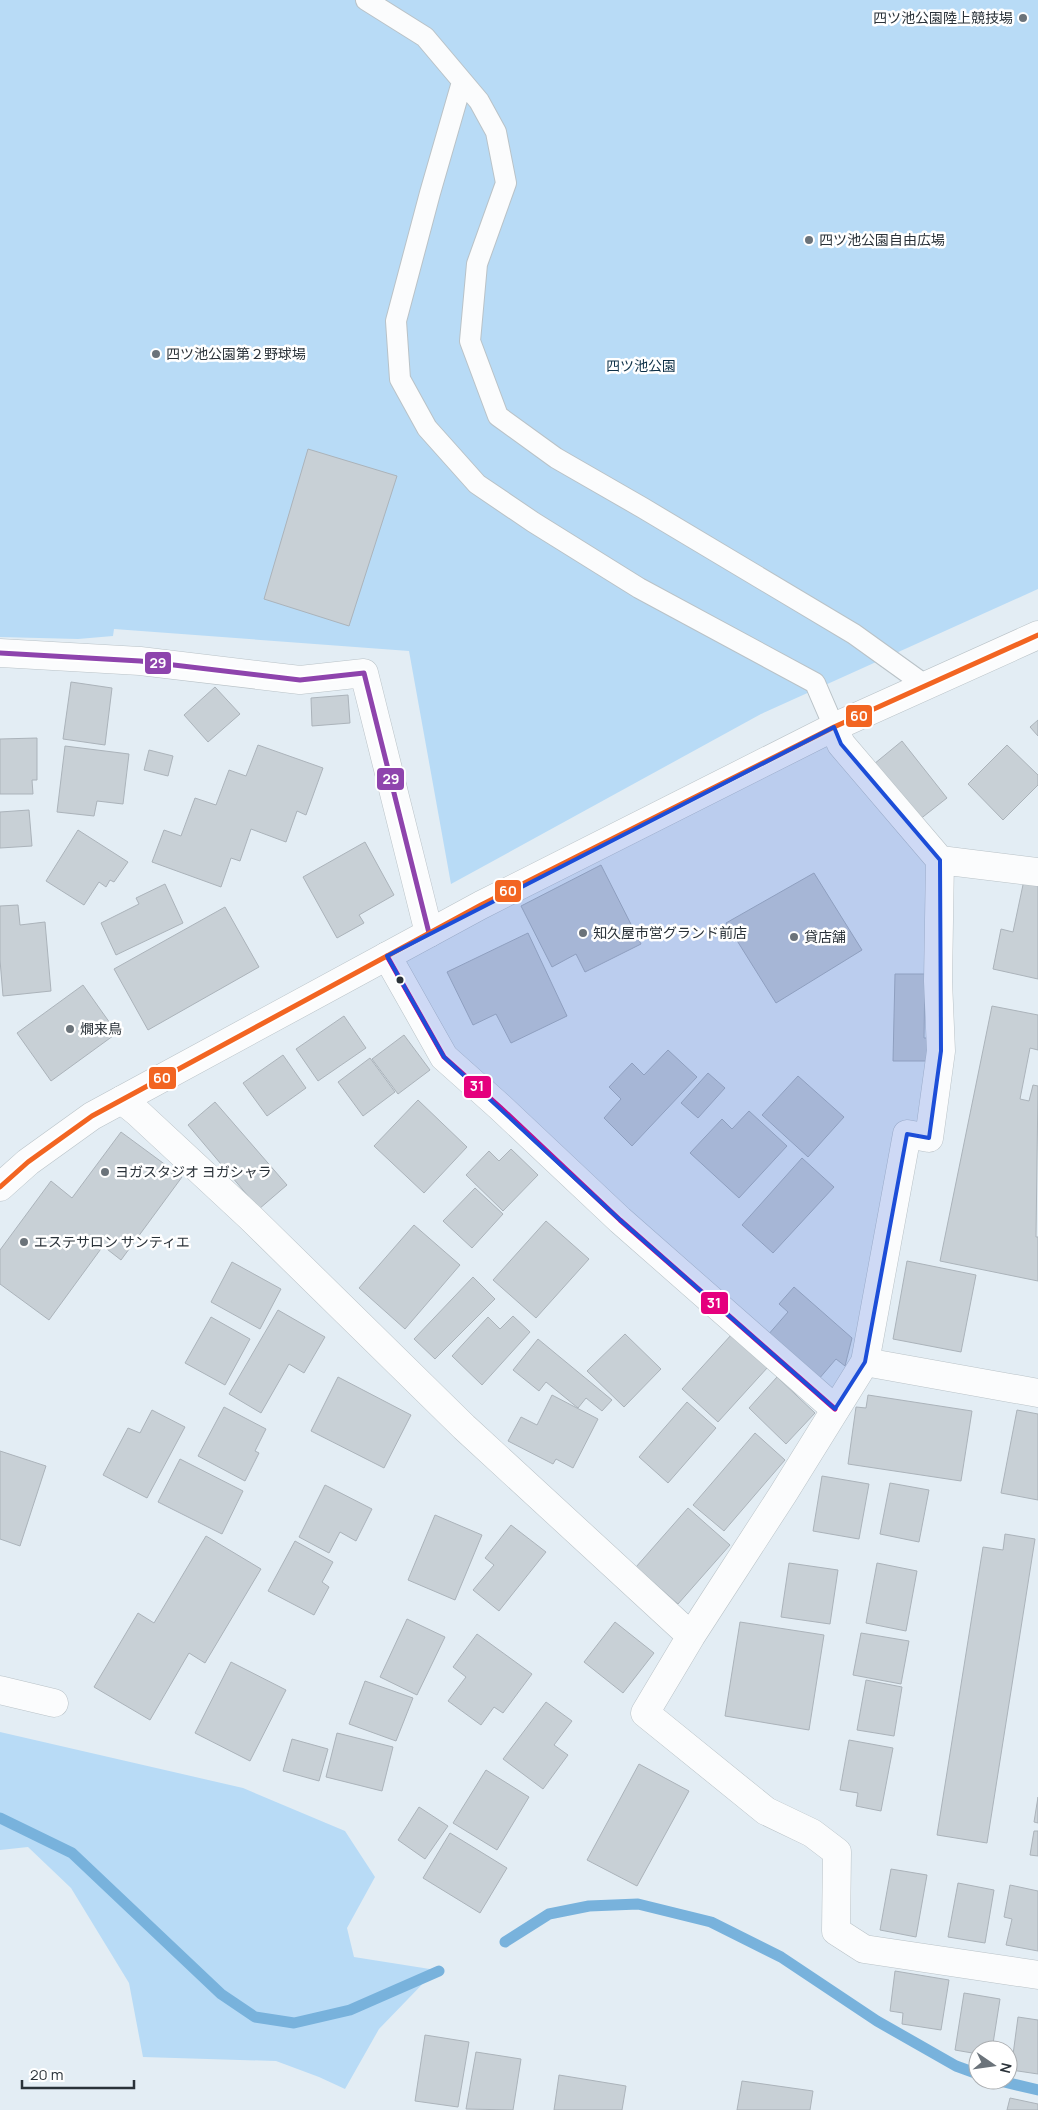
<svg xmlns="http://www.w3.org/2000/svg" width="1038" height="2110" font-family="Manrope,'Noto Sans JP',sans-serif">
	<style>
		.green { fill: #b8dbf6 }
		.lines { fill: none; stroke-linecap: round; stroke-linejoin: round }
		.stream { stroke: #78b2dc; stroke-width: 11 }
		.building { fill: #c8d0d6; stroke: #abb3ba }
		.lane-casing { stroke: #b9c2c7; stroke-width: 22 }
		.street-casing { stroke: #b9c2c7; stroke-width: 29 }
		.secondary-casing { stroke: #b9c2c7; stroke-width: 29 }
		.lane { stroke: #fbfcfd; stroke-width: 20 }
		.street { stroke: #fbfcfd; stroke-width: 28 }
		.secondary { stroke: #fbfcfd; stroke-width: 28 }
		.bus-1-casing { stroke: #fff; stroke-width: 9 }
		.bus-2-casing { stroke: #fff; stroke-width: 9 }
		.bus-3-casing { stroke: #fff; stroke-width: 9 }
		.bus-1 { stroke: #8e44ad; stroke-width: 5 }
		.bus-2 { stroke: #e5007d; stroke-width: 5 }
		.bus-3 { stroke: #f26522; stroke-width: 5 }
		.marked { fill: #1d4ed8; fill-opacity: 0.2; stroke: #1d4ed8; stroke-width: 4; stroke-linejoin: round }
		.poi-dot { fill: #6b737a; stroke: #fff; stroke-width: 2 }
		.bus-dot { fill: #2a3239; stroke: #fff; stroke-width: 2 }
		.labels { text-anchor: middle; stroke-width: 5; stroke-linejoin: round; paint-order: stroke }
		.poi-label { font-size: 14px; fill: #2a3239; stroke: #fff; text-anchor: start }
		.park-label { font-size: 14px; fill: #0e3148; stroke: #fff }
		.line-badge { stroke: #fff; stroke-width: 2 }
		.badge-label { font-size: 14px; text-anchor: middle; font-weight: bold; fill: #fff }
	</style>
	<rect width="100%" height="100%" fill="#e3edf4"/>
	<path class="green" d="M 0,0 L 1038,0 L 1038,589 L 761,714 L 451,884 L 409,651 L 114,629 L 113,636 L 78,639 L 0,637 Z
		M 0,1732 L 243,1788 L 345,1831 L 375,1877 L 347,1928 L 354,1957 L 436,1970 L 379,2029 L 345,2089 L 319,2077 L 276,2061 L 143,2057 L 129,1983 L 71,1888 L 28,1847 L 0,1850 Z"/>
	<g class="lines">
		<path class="stream" d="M 0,1818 L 72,1853 L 221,1994 L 255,2017 L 294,2023 L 350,2010 L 439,1971
			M 505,1942 L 549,1914 L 589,1906 L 638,1904 L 711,1922 L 781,1957 L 877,2021 L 956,2066 L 978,2074
			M 996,2080 L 1038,2090"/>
	</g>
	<path class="building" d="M 308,449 L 397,476 L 349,626 L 264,599 Z
		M 71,682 L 112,688 L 105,745 L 63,739 Z
		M 215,687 L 240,714 L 208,742 L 184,715 Z
		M 348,695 L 350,723 L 312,726 L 311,698 Z
		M 1038,720 L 1038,736 L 1030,727 Z
		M 37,738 L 37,780 L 32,780 L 33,794 L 0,794 L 0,739 Z
		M 902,741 L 947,798 L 919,820 L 874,764 Z
		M 258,745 L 323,768 L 306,815 L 297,811 L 286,842 L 251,829 L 240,861 L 231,858 L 221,887 L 152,862 L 164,830 L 181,836 L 195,798 L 216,805 L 229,770 L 246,776 Z
		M 1007,745 L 1038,775 L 1038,785 L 1003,820 L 968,784 Z
		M 65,746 L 129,754 L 123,804 L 97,801 L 94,816 L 57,812 Z
		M 149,750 L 173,756 L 168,776 L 144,770 Z
		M 29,810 L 32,846 L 0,848 L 0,812 Z
		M 78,830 L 128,862 L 114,882 L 110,880 L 106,887 L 99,882 L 84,905 L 46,881 Z
		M 365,842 L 394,895 L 359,915 L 364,923 L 337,938 L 303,877 Z
		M 601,865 L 641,944 L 585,972 L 576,954 L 552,967 L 521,906 Z
		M 814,873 L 862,950 L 776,1003 L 726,923 Z
		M 1024,880 L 1038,883 L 1038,979 L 993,969 L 1001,929 L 1013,932 Z
		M 165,884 L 183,923 L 116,955 L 101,923 L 139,904 L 136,898 Z
		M 18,905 L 20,925 L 45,922 L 51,991 L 3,996 L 0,960 L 0,906 Z
		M 225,907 L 259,967 L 148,1030 L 114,969 Z
		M 528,933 L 567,1016 L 511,1043 L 496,1014 L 473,1025 L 447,972 Z
		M 895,974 L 925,974 L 924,1038 L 930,1038 L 930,1061 L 893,1061 Z
		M 83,985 L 117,1033 L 51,1081 L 17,1033 Z
		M 992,1006 L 1038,1015 L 1038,1050 L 1030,1048 L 1020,1099 L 1029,1101 L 1033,1085 L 1038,1086 L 1036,1237 L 1038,1237 L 1038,1281 L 940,1261 Z
		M 344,1016 L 366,1048 L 318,1081 L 296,1049 Z
		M 404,1035 L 430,1070 L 398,1094 L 372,1059 Z
		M 668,1050 L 697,1077 L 632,1146 L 604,1118 L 621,1099 L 609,1087 L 632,1063 L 644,1075 Z
		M 283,1055 L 306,1088 L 267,1116 L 243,1083 Z
		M 370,1058 L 395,1092 L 363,1116 L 338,1082 Z
		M 708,1073 L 725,1088 L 698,1118 L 681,1103 Z
		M 798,1076 L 844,1117 L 808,1157 L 762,1115 Z
		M 418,1100 L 467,1147 L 424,1193 L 374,1146 Z
		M 215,1102 L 287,1185 L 259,1209 L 188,1125 Z
		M 749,1111 L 787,1146 L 739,1198 L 690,1153 L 722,1119 L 732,1129 Z
		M 121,1132 L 182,1177 L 121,1260 L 103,1246 L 49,1320 L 0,1284 L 0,1250 L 51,1181 L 72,1198 Z
		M 511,1149 L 538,1175 L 503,1211 L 466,1175 L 489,1151 L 499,1161 Z
		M 802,1158 L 834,1187 L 773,1253 L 742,1225 Z
		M 475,1188 L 503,1214 L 472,1248 L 443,1221 Z
		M 546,1221 L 589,1259 L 536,1318 L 493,1280 Z
		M 414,1225 L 460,1265 L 405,1329 L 359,1288 Z
		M 907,1261 L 976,1275 L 961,1352 L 893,1339 Z
		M 232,1262 L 281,1289 L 260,1329 L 211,1302 Z
		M 473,1277 L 495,1299 L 435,1359 L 414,1339 Z
		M 794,1287 L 852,1338 L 845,1366 L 836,1359 L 818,1380 L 767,1336 L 788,1312 L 779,1304 Z
		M 278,1310 L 325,1337 L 304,1373 L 289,1364 L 261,1413 L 229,1394 Z
		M 513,1316 L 530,1332 L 482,1385 L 452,1356 L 488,1317 L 500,1329 Z
		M 211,1317 L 250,1339 L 225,1385 L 185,1363 Z
		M 625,1334 L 661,1369 L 624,1407 L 587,1371 Z
		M 732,1334 L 768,1367 L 718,1422 L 682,1389 Z
		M 538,1339 L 612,1400 L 602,1411 L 586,1398 L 578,1408 L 546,1382 L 539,1391 L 513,1370 Z
		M 338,1377 L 411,1415 L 384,1468 L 311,1431 Z
		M 777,1377 L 815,1413 L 786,1444 L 749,1408 Z
		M 552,1395 L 598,1419 L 573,1468 L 556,1459 L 553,1464 L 508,1441 L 521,1417 L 537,1425 Z
		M 868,1395 L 972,1411 L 961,1481 L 848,1464 L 856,1407 L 866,1408 Z
		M 687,1402 L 716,1428 L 668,1483 L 639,1457 Z
		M 224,1407 L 266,1429 L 255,1451 L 259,1453 L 245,1481 L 198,1456 Z
		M 152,1410 L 185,1427 L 147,1498 L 103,1475 L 128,1428 L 140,1433 Z
		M 1017,1410 L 1038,1414 L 1038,1500 L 1001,1493 Z
		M 755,1433 L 785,1460 L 724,1531 L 693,1505 Z
		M 0,1451 L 46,1466 L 20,1546 L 0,1539 Z
		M 180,1459 L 243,1491 L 222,1534 L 158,1502 Z
		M 822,1476 L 869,1484 L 859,1539 L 813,1531 Z
		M 890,1483 L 929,1490 L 919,1542 L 880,1534 Z
		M 325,1485 L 372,1509 L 356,1541 L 340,1532 L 329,1553 L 299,1537 Z
		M 688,1508 L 730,1545 L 678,1604 L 636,1567 Z
		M 435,1515 L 482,1535 L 455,1600 L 408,1580 Z
		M 511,1525 L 546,1552 L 499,1611 L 473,1590 L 494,1565 L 485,1558 Z
		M 1005,1534 L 1035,1539 L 987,1843 L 937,1835 L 983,1547 L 1003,1550 Z
		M 206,1536 L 261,1569 L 205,1663 L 189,1653 L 150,1720 L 94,1687 L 138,1613 L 154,1623 Z
		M 295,1541 L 333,1562 L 322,1582 L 329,1587 L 314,1615 L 268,1591 Z
		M 789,1563 L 838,1570 L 830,1624 L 781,1617 Z
		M 877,1563 L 917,1571 L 906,1631 L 866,1623 Z
		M 407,1619 L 445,1637 L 417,1695 L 380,1677 Z
		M 615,1622 L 654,1653 L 623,1693 L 584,1662 Z
		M 740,1622 L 824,1635 L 809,1730 L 725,1716 Z
		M 861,1633 L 909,1641 L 901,1684 L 853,1675 Z
		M 477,1634 L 532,1674 L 503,1713 L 494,1707 L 481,1725 L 448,1701 L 466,1677 L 453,1667 Z
		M 231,1662 L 286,1690 L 250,1761 L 195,1733 Z
		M 866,1680 L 902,1687 L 894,1736 L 857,1730 Z
		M 365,1681 L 413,1698 L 396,1741 L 349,1724 Z
		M 546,1702 L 572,1721 L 554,1745 L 568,1755 L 543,1789 L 503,1759 Z
		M 337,1733 L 393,1747 L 382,1791 L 326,1777 Z
		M 292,1739 L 328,1749 L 319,1781 L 283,1771 Z
		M 849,1740 L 893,1748 L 881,1811 L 856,1806 L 858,1793 L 840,1790 Z
		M 639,1764 L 689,1791 L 637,1886 L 587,1860 Z
		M 486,1770 L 529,1797 L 497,1850 L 453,1823 Z
		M 1038,1797 L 1038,1823 L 1034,1822 Z
		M 419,1807 L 448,1826 L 425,1859 L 398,1840 Z
		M 1034,1831 L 1038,1831 L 1038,1856 L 1030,1855 Z
		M 450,1833 L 507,1868 L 480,1913 L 423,1878 Z
		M 891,1869 L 927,1875 L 916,1937 L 880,1930 Z
		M 958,1883 L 994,1890 L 985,1943 L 948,1937 Z
		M 1010,1885 L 1038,1891 L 1038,1951 L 1006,1945 L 1012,1919 L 1004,1917 Z
		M 895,1971 L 949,1980 L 941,2030 L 902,2024 L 903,2013 L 890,2011 Z
		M 964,1993 L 1000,1999 L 992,2050 L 978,2050 L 978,2054 L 955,2050 Z
		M 1018,2017 L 1038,2020 L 1038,2074 L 1011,2070 Z
		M 425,2035 L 469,2042 L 458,2107 L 415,2101 Z
		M 476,2052 L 521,2059 L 513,2110 L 466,2109 Z
		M 559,2075 L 626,2086 L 622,2110 L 554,2110 Z
		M 742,2081 L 813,2091 L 810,2110 L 737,2110 Z
		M 1010,2098 L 1038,2104 L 1038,2110 L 1007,2110 Z"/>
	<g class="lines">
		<defs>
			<path id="lane" d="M 366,0 L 425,37 L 479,101 L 496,132 L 506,183 L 477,264 L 470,341 L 498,416 L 556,458 L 643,508 L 854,634 L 925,685
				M 462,82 L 430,193 L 396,321 L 400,379 L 427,428 L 477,484 L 533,522 L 639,588 L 815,683 L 834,727"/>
			<path id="street" d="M 0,653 L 140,661 L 300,680 L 364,673 L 429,933
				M 834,727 L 841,744 L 940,860 L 1038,872
				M 940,860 L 938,981 L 941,1051 L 929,1138 L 907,1134 L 865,1362 L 1038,1393
				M 387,956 L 444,1057 L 500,1107 L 620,1220 L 835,1409
				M 122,1100 L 137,1112 L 251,1218 L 464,1427 L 691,1636
				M 865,1362 L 783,1494 L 691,1636 L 645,1713 L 766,1811 L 812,1833 L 837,1852 L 836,1931 L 864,1949 L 1038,1975
				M 0,1690 L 54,1703"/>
			<path id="secondary" d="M 0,1187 L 28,1162 L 92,1116 L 481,905 L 834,727 L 1038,635"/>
		</defs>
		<use href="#lane" class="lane-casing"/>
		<use href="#street" class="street-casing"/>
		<use href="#secondary" class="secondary-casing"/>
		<use href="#lane" class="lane"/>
		<use href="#street" class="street"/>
		<use href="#secondary" class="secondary"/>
		<defs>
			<path id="bus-1" d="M 0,653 L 140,661 L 300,680 L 364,673 L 429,933"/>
			<path id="bus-2" d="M 387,956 L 444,1057 L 500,1107 L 620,1220 L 835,1409"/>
			<path id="bus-3" d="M 0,1187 L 28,1162 L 92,1116 L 481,905 L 834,727 L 1038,635"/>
		</defs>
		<use href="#bus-1" class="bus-1-casing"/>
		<use href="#bus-2" class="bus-2-casing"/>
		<use href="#bus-3" class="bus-3-casing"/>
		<use href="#bus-1" class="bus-1"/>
		<use href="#bus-2" class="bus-2"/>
		<use href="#bus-3" class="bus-3"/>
	</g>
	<path class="marked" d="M 834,727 L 841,744 L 940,860 L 941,1051 L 929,1138 L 907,1134 L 865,1362 L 835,1409 L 620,1220 L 444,1057 L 387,956 Z"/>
	<g class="poi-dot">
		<circle cx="1023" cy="18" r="5"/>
		<circle cx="809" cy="240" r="5"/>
		<circle cx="156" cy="354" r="5"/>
		<circle cx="583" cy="933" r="5"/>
		<circle cx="794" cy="937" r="5"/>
		<circle cx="70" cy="1029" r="5"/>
		<circle cx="105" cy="1172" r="5"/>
		<circle cx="24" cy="1242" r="5"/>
	</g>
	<circle class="bus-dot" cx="400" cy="980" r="4.5"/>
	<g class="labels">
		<g class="poi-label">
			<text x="1013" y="23" text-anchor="end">四ツ池公園陸上競技場</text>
			<text x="819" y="245">四ツ池公園自由広場</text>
			<text x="166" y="359">四ツ池公園第２野球場</text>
			<text x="593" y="938">知久屋市営グランド前店</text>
			<text x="804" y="942">貸店舗</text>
			<text x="80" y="1034">燗来鳥</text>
			<text x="115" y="1177">ヨガスタジオ ヨガシャラ</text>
			<text x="34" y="1247">エステサロン サンティエ</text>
		</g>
		<g class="park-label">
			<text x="641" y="371">四ツ池公園</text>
		</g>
	</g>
	<g class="line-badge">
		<rect x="144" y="651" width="28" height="24" rx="5" fill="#8e44ad"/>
		<rect x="845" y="704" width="28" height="24" rx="5" fill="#f26522"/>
		<rect x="376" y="767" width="29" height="24" rx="5" fill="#8e44ad"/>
		<rect x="494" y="879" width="28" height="24" rx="5" fill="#f26522"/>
		<rect x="148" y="1066" width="29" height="24" rx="5" fill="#f26522"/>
		<rect x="463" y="1075" width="29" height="24" rx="5" fill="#e5007d"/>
		<rect x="700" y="1291" width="29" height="24" rx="5" fill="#e5007d"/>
	</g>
	<g class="badge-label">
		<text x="158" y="668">29</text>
		<text x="859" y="721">60</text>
		<text x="391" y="784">29</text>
		<text x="508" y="896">60</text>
		<text x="162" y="1083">60</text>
		<text x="477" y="1091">31</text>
		<text x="714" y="1308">31</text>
	</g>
	<g transform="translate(993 2065) rotate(103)"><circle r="24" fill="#ffffff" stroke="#aaadb0"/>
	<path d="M0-4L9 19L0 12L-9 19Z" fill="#6b737a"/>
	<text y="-8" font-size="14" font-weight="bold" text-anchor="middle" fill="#2a3239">N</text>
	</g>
	<path d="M22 2080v8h112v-8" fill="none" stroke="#2a3239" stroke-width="2.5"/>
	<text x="30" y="2080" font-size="15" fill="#2a3239" stroke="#ffffff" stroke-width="4" paint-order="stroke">20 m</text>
</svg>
